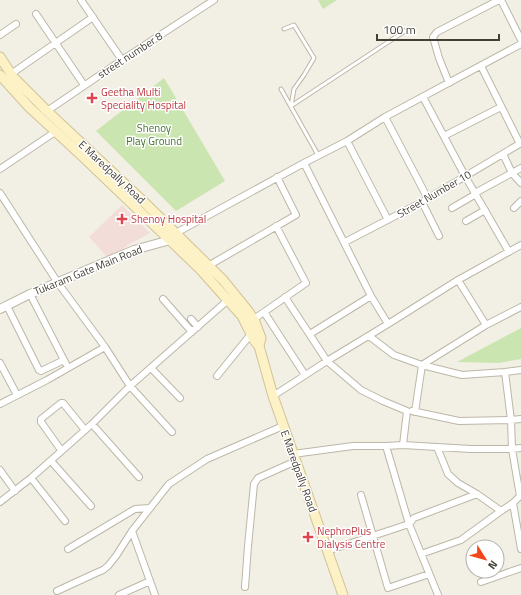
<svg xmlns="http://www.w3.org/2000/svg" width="521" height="595" font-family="'Titillium Web',sans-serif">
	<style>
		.medical { fill: #f2ddd9 }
		.green { fill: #cae5af }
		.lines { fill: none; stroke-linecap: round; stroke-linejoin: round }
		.service-casing { stroke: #bdb7a8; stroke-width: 5 }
		.minor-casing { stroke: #bdb7a8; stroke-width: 8 }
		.tertiary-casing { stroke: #bdb7a8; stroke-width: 10 }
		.secondary-casing { stroke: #d0c397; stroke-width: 11 }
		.service { stroke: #fff; stroke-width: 3 }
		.minor { stroke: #fff; stroke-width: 6 }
		.tertiary { stroke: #fff; stroke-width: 8 }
		.secondary { stroke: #fcf2c5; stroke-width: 9 }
		.health-dot { fill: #e0444e; stroke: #fff; stroke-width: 1.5 }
		.labels { text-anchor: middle; stroke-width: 3; stroke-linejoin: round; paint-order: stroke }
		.street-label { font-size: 11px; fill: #443f35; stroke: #fff }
		.health-label { font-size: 11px; fill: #be3a42; stroke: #fff; text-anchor: start }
		.park-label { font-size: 11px; fill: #43732b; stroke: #fff }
	</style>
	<rect width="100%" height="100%" fill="#f2efe5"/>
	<path class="medical" d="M 122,205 L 150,233 L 128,245 L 109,259 L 89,237 Z"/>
	<path class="green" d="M 318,0 L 337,0 L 323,9 Z
		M 164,78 L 225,181 L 176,211 L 96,131 Z
		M 521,328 L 521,359 L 499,363 L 457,362 Z"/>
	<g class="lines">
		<defs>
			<path id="service" d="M 284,29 L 294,25 L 314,58 L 304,75 L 294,89 L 291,106
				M 281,89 L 318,155
				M 291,106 L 408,29"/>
			<path id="minor" d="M 81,0 L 122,60
				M 501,0 L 521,40
				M 36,14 L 84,85
				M 0,35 L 16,24
				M 481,66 L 520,144
				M 11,74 L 93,17
				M 449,83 L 439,58 L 433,37 L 437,32 L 499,0
				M 423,97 L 465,176 L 509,252
				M 47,111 L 122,60 L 214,0
				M 385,117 L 428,199
				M 444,136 L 501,107
				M 347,141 L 388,220
				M 503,154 L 512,173 L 521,183
				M 304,163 L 371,296 L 388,324
				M 0,169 L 55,132
				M 0,193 L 58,283 L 105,347 L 130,386 L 172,432
				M 475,193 L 521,168
				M 422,202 L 439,236
				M 452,208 L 476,194
				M 514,208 L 521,201
				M 466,221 L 485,210
				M 176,233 L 304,163 L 347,141 L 385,117 L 521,44
				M 345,242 L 422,202 L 521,143
				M 208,266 L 296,215 L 277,177
				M 458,280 L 486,325
				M 30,294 L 66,364
				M 285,297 L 327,361 L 361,390 L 383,401 L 407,411 L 403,445 L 386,446 L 353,446 L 293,454
				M 163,299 L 192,332
				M 7,306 L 39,370 L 41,371 L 64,360
				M 264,312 L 305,375
				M 191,319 L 198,327
				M 254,319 L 306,283 L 276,226
				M 310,334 L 371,296
				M 369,336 L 394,355 L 422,365 L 462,375 L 505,372 L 521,370
				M 0,363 L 17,395
				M 151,368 L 180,398
				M 505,372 L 511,420 L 512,449 L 520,496
				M 217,376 L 251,334
				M 273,396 L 327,361 L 388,324 L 458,280 L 521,245
				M 0,404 L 47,380 L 105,347
				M 412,411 L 459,421 L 511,420 L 521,419
				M 415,412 L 422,365 L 486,325 L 521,307
				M 92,424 L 139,477
				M 403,445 L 471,449 L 512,449 L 521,448
				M 386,446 L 409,524 L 414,518 L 477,494 L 458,483 L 448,474 L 437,447
				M 61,450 L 41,422 L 41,419 L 61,403 L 63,403 L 85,430
				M 51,461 L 91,506
				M 0,470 L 15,491
				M 31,478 L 65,521
				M 477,494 L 501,511 L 513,503 L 521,495
				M 361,495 L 388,588 L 429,574
				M 0,502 L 31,478 L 92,424 L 130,386 L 228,300
				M 513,503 L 521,549
				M 132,531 L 155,595
				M 68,549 L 135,509 L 150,508
				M 327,551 L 409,524 L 438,595
				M 421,554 L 461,540 L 501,511
				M 481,582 L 521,568
				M 245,587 L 248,546 L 254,484 L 258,478 L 296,461
				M 57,591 L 96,573 L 103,570 L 108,566 L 116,556 L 132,531 L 169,484 L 207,459 L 283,426
				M 119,595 L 150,581"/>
			<path id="tertiary" d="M 0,309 L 30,294 L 134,250 L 170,240 L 173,237"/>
			<path id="secondary" d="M 0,57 L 13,77 L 47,111 L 143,201 L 223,280 L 249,312 L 255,322 L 261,338 L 259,346 L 273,396 L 343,595
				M 0,75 L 29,107 L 82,156 L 200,269 L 242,316 L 254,340 L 259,346"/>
		</defs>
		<use href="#service" class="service-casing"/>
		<use href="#minor" class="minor-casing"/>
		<use href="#tertiary" class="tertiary-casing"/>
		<use href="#secondary" class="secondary-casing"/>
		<use href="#service" class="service"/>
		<use href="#minor" class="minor"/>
		<use href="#tertiary" class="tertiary"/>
		<use href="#secondary" class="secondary"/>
	</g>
	<g class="health-dot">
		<path d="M90 92h4v4h4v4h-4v4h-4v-4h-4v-4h4z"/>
		<path d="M120 213h4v4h4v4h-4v4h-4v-4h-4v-4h4z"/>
		<path d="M306 531h4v4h4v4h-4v4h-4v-4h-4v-4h4z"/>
	</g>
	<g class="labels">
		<g class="street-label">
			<text transform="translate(130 55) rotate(-33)" y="4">street number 8</text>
			<text transform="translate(112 172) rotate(43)" y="4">E Maredpally Road</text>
			<text transform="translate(434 194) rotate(-30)" y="4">Street Number 10</text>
			<text transform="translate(88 270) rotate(-22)" y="4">Tukaram Gate Main Road</text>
			<text transform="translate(299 471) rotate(70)" y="4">E Maredpally Road</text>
		</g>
		<g class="health-label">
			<text x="101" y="96">Geetha Multi<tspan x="101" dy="13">Speciality Hospital</tspan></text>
			<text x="131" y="223">Shenoy Hospital</text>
			<text x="317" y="535">NephroPlus<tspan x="317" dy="13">Dialysis Centre</tspan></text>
		</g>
		<g class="park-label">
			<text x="154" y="132">Shenoy<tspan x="154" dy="13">Play Ground</tspan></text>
		</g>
	</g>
	<g transform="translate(485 559) rotate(127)"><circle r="19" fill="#ffffff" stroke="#b4b2ae"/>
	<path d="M0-3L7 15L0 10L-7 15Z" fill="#f2471c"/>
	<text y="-6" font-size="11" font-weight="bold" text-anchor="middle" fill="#443f35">N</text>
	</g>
	<path d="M377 34v6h122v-6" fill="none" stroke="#443f35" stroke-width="2"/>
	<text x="383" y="34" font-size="12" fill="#443f35" stroke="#ffffff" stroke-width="3" paint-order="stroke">100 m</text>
</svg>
